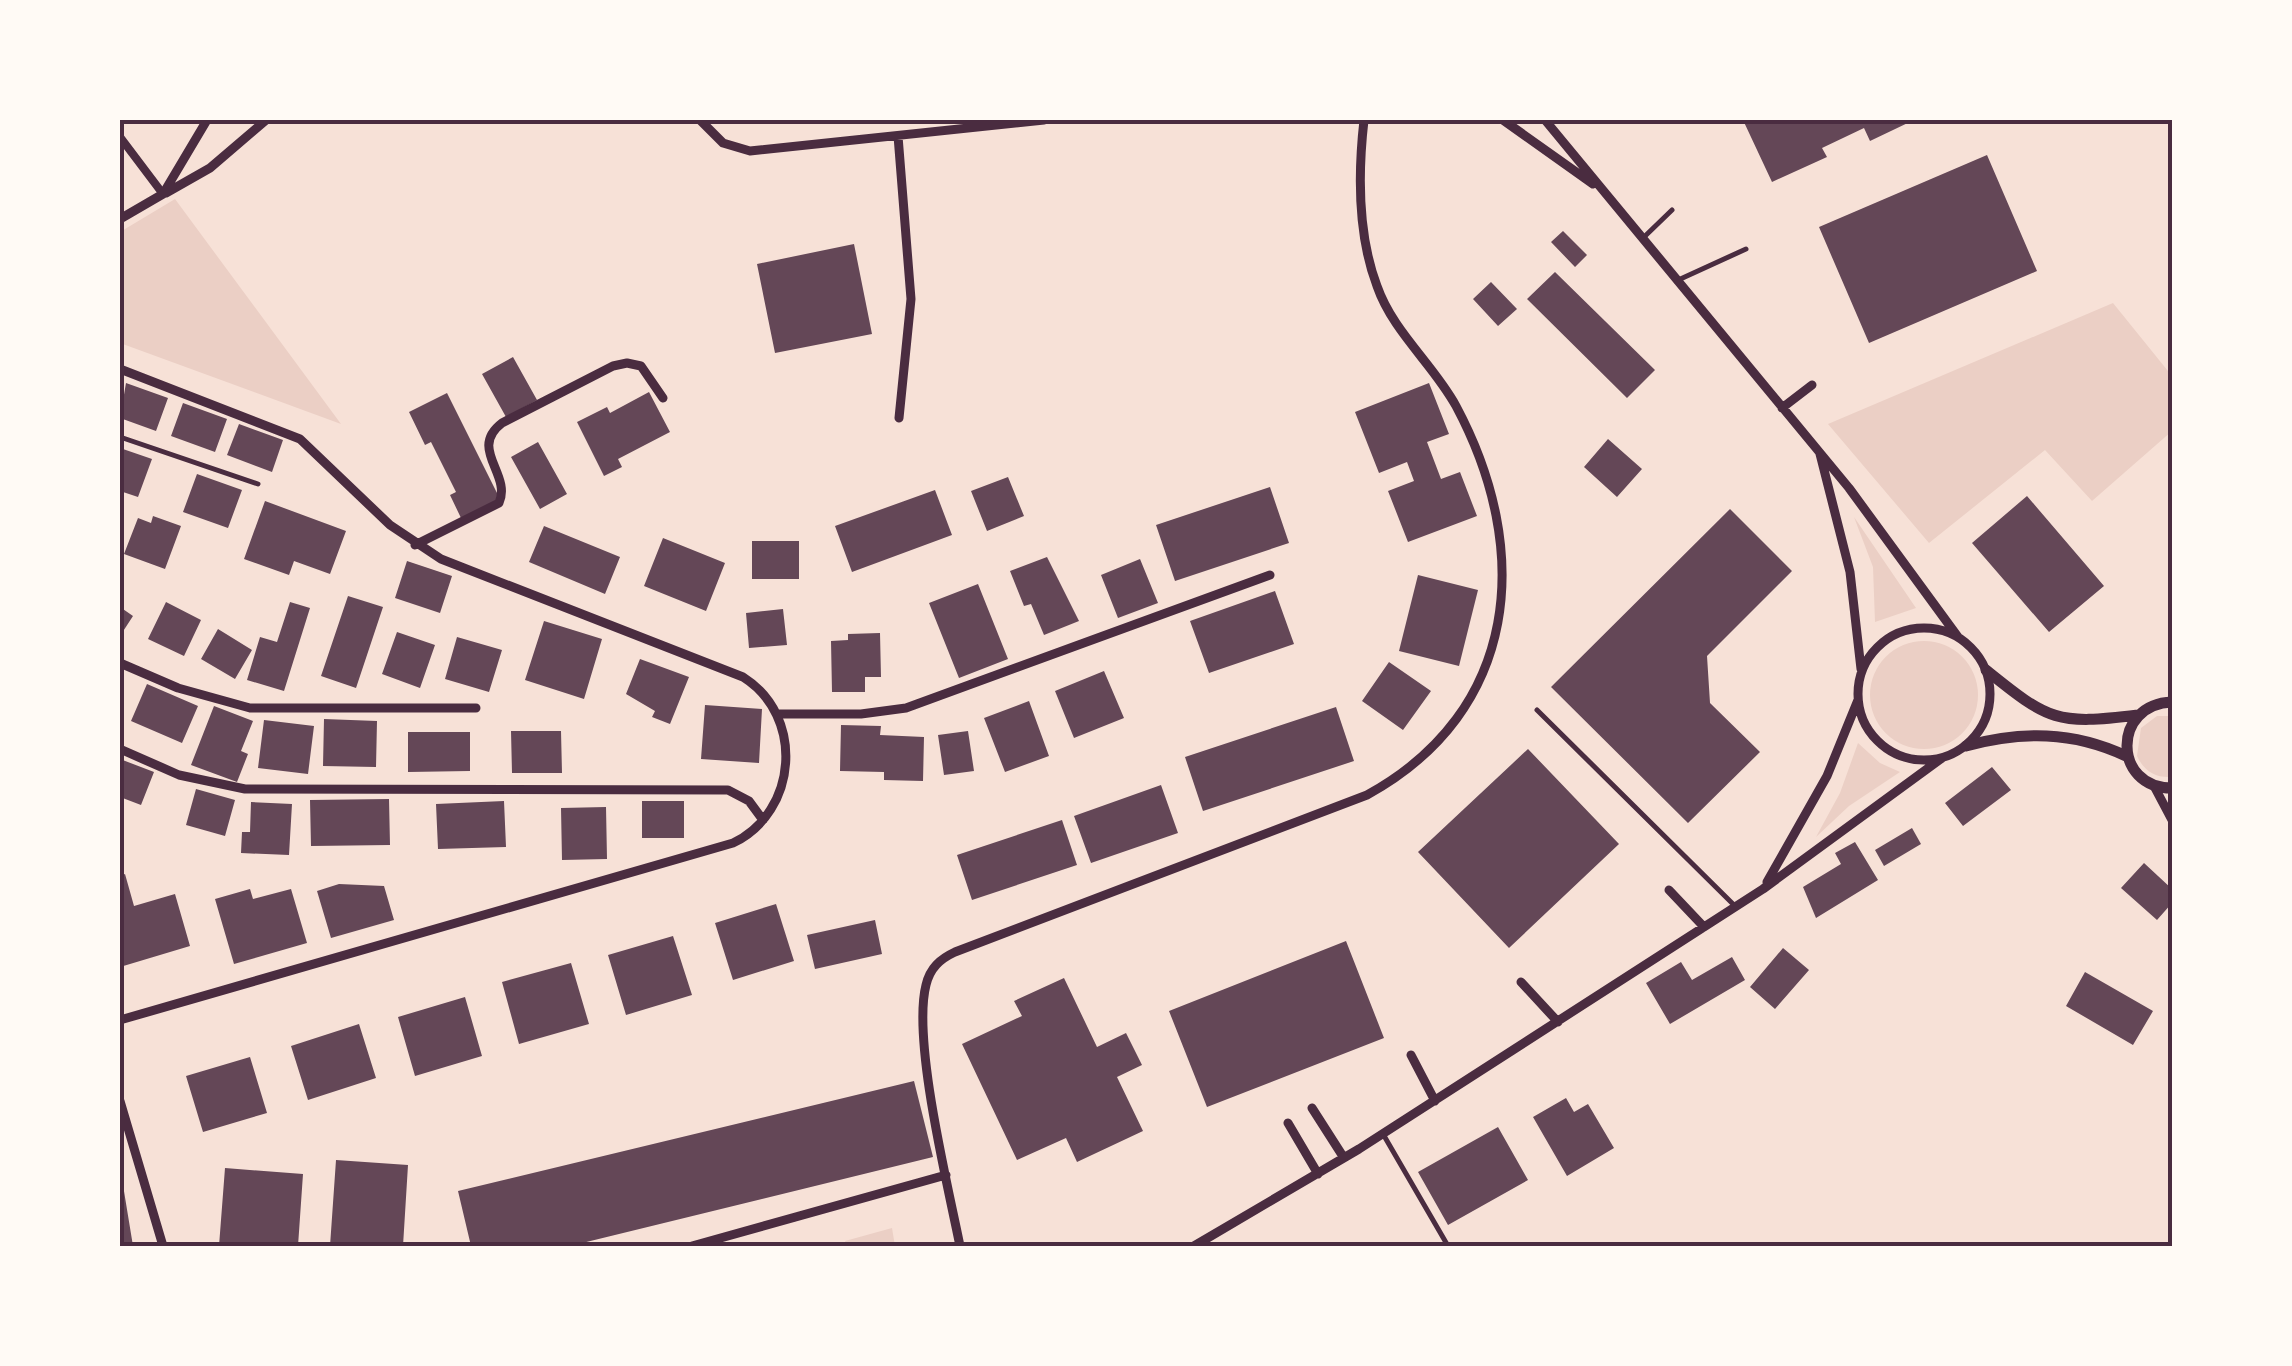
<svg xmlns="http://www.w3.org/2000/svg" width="2292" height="1366" font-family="'Sofia Sans Condensed',sans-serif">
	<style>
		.green { fill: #ebcfc5 }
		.building { fill: #644757 }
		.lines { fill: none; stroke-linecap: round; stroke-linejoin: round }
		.service { stroke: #4a2c40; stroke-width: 5 }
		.pedestrian { stroke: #4a2c40; stroke-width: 8 }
		.minor { stroke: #4a2c40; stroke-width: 9 }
		.tertiary { stroke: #4a2c40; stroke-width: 11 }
		.neatline { fill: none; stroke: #4a2c40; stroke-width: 4 }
	</style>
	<rect width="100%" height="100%" fill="#f7e1d7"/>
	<path class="green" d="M 175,199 L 341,424 L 120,343 L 120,232 Z
		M 2113,303 L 2172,376 L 2172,431 L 2092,501 L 2045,450 L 1929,543 L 1828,424 Z
		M 1854,517 L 1916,608 L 1875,622 L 1873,567 Z
		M1870 695a54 54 0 1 1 108 0a54 54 0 1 1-108 0Z
		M 2157,716 L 2172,716 L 2172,777 C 2155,778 2144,771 2137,756 L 2141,728 Z
		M 1858,743 L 1880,763 L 1900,772 L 1849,806 L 1816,837 L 1840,793 Z
		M 892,1228 L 895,1246 L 847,1246 L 845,1241 Z"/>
	<path class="building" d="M 1743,120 L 1914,120 L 1870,141 L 1864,128 L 1822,148 L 1827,157 L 1772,182 Z
		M 1987,155 L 2037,271 L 1869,343 L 1819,227 Z
		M 1563,231 L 1587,255 L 1575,267 L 1551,242 Z
		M 854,244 L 872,334 L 775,353 L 757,264 Z
		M 1555,272 L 1655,370 L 1627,398 L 1527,299 Z
		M 1491,282 L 1517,309 L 1498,326 L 1473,299 Z
		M 513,357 L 537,400 L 506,417 L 482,374 Z
		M 126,383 L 168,398 L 156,431 L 120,418 Z
		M 1429,383 L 1449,434 L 1427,442 L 1441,479 L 1460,472 L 1477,516 L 1408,542 L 1388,491 L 1414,481 L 1407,462 L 1379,473 L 1355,412 Z
		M 649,392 L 670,432 L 618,459 L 622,467 L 604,476 L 577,422 L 607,407 L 610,413 Z
		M 447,393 L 500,499 L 461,518 L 450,495 L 456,492 L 431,442 L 425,445 L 409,412 Z
		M 183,403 L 227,419 L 215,452 L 171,436 Z
		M 239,424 L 283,440 L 272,472 L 227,455 Z
		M 1608,439 L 1642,469 L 1617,497 L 1584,467 Z
		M 538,442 L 567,494 L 540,509 L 511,457 Z
		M 120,448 L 152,459 L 138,497 L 120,491 Z
		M 197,474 L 242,490 L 228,528 L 183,512 Z
		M 1008,477 L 1024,516 L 987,531 L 971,491 Z
		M 1270,487 L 1289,543 L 1175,581 L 1156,525 Z
		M 935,490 L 952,535 L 852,572 L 835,526 Z
		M 2027,496 L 2104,586 L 2049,632 L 1972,543 Z
		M 265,501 L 346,531 L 330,574 L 294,561 L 289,575 L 244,559 Z
		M 1730,509 L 1792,571 L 1707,656 L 1710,703 L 1760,752 L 1688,823 L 1551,687 Z
		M 153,516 L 181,526 L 165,569 L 124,554 L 138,518 L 151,523 Z
		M 544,526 L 620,557 L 605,594 L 529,562 Z
		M 663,538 L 725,563 L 706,611 L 644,586 Z
		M 752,541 L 799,541 L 799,579 L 752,579 Z
		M 1047,557 L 1079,621 L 1044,635 L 1031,604 L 1024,606 L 1010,571 Z
		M 1140,559 L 1158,603 L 1118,618 L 1101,575 Z
		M 407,561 L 452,576 L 440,613 L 395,598 Z
		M 1418,575 L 1478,590 L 1459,666 L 1399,651 Z
		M 978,584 L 1008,659 L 959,678 L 929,603 Z
		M 1275,591 L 1294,644 L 1209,673 L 1190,621 Z
		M 348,596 L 383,607 L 356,688 L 321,676 Z
		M 166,602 L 201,620 L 184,656 L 148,639 Z
		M 290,602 L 310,608 L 284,691 L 247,680 L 260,637 L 277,642 Z
		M 120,607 L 133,616 L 120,636 Z
		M 783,609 L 787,645 L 749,648 L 746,613 Z
		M 544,621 L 602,639 L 584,699 L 525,680 Z
		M 218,629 L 252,650 L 235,679 L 201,659 Z
		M 397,632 L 435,645 L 420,688 L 382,674 Z
		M 880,633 L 881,677 L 865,677 L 865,692 L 832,692 L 831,641 L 848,640 L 848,634 Z
		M 457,637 L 502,650 L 489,692 L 445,679 Z
		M 640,659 L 689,677 L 670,724 L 652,717 L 655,711 L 626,694 Z
		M 1389,662 L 1431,691 L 1403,730 L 1362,701 Z
		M 1104,671 L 1124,718 L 1074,738 L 1055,691 Z
		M 147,684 L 198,706 L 182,743 L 131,721 Z
		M 1029,701 L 1049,756 L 1005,772 L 984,718 Z
		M 705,705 L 762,709 L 759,763 L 701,759 Z
		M 214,706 L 253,721 L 241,751 L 248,754 L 237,782 L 191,765 Z
		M 1336,707 L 1354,761 L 1203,811 L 1185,757 Z
		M 324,719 L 377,721 L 376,767 L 323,766 Z
		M 264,720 L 314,726 L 308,774 L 258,768 Z
		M 841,725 L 881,726 L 880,735 L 924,737 L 923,781 L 884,780 L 884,772 L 840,771 Z
		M 511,731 L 561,731 L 562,773 L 512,773 Z
		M 968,731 L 974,771 L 944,775 L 938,735 Z
		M 408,732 L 470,732 L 470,771 L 408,772 Z
		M 1528,749 L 1619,844 L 1509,948 L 1418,852 Z
		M 120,759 L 154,772 L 141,805 L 120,797 Z
		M 1992,767 L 2011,790 L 1963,826 L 1945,803 Z
		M 1161,785 L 1178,833 L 1091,863 L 1074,816 Z
		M 196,789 L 235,800 L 225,836 L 186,825 Z
		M 389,799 L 390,845 L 311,846 L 310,800 Z
		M 504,801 L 506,847 L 438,849 L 436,804 Z
		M 642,801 L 684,801 L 684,838 L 642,838 Z
		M 251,802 L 292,804 L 289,855 L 241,853 L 242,832 L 250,832 Z
		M 606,807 L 607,859 L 562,860 L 561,808 Z
		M 1062,820 L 1077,865 L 972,900 L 957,855 Z
		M 1912,828 L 1921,844 L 1884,866 L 1875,850 Z
		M 1855,842 L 1878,880 L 1816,918 L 1803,887 L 1841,864 L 1835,853 Z
		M 2144,863 L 2172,889 L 2172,903 L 2157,920 L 2121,888 Z
		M 125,874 L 134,906 L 175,894 L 190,946 L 120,967 L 120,876 Z
		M 339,884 L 384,886 L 394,920 L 331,938 L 317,891 Z
		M 250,889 L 253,899 L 291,889 L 307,943 L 234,964 L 215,899 Z
		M 776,904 L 794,961 L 733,980 L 715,923 Z
		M 875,920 L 882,954 L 815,969 L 807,935 Z
		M 673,936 L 692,995 L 626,1015 L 608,955 Z
		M 1346,941 L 1384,1038 L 1207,1107 L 1169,1011 Z
		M 1783,948 L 1809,970 L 1775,1009 L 1750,987 Z
		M 1732,957 L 1745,980 L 1670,1024 L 1646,983 L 1681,962 L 1692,980 Z
		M 571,963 L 589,1024 L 519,1044 L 502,982 Z
		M 2085,972 L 2153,1011 L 2133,1045 L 2066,1006 Z
		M 1064,978 L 1097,1047 L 1126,1033 L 1142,1065 L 1117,1077 L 1143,1131 L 1077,1162 L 1066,1138 L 1017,1160 L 962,1044 L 1022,1016 L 1014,1001 Z
		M 465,997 L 482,1056 L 415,1076 L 398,1017 Z
		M 359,1024 L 376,1078 L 308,1100 L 291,1046 Z
		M 250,1057 L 267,1113 L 203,1132 L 186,1076 Z
		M 914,1081 L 933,1157 L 570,1246 L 471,1246 L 458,1191 Z
		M 1566,1098 L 1574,1112 L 1588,1104 L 1614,1148 L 1567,1176 L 1533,1117 Z
		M 1498,1127 L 1528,1180 L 1448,1225 L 1418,1172 Z
		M 336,1160 L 408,1165 L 403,1246 L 330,1246 Z
		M 225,1168 L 303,1174 L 298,1246 L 219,1246 Z
		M 120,1179 L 122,1179 L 133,1246 L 120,1246 Z"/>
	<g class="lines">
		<path class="service" d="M 1642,239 L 1672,210
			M 1676,281 L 1746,249
			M 120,437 L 258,484
			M 1537,710 L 1736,907
			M 1383,1134 L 1448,1246"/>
		<path class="pedestrian" d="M 120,137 L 163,194"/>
		<path class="minor" d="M 700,120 L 723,143 L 750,151 L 1044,120
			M 1503,120 L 1593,184
			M 1545,120 L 1849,488 L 1958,637
			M 898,136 L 911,299 L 899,418
			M 166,193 L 210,168 L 266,120
			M 120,219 L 163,194 L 207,120
			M 120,369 L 300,439 L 390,525 L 441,559 L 743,677 C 805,716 798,812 733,843 L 120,1020
			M 1782,408 L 1812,385
			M 1820,454 L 1850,572 L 1861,669
			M 415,545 L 499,503 C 512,474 468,449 502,423 L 613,366 L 627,363 L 641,366 L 663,398
			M1858 694a66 66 0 1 1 132 0a66 66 0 1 1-132 0Z
			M 120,663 L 178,688 L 250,708 L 476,708
			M 777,714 L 861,714 L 906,708 L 1270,575
			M 120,749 L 179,775 L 245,789 L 728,790 L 749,801 L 763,820
			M 2154,786 L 2172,820
			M 1767,882 L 1827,776 L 1858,700
			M 1669,890 L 1704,927
			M 1521,982 L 1558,1022
			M 1411,1055 L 1435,1101
			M 120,1101 L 163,1246
			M 1312,1108 L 1344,1158
			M 1288,1123 L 1318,1174
			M 692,1246 L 946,1175
			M 960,1246 C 948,1186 912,1040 926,985 C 930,968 940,959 955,952 L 1367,795 C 1520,711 1533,550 1456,406 C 1433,364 1393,332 1377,286 C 1358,236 1358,173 1364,120
			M 1194,1246 L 1359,1149 L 1763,889 L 1942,758"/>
		<path class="tertiary" d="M 1986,670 C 2049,721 2057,725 2138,715
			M 2172,702 C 2112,704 2112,788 2172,788
			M 1966,746 C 2021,731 2073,731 2126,756"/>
	</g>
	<rect width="2292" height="1366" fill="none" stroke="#fffaf5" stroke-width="245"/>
	<rect x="122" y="122" width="2048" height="1122" class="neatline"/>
</svg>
